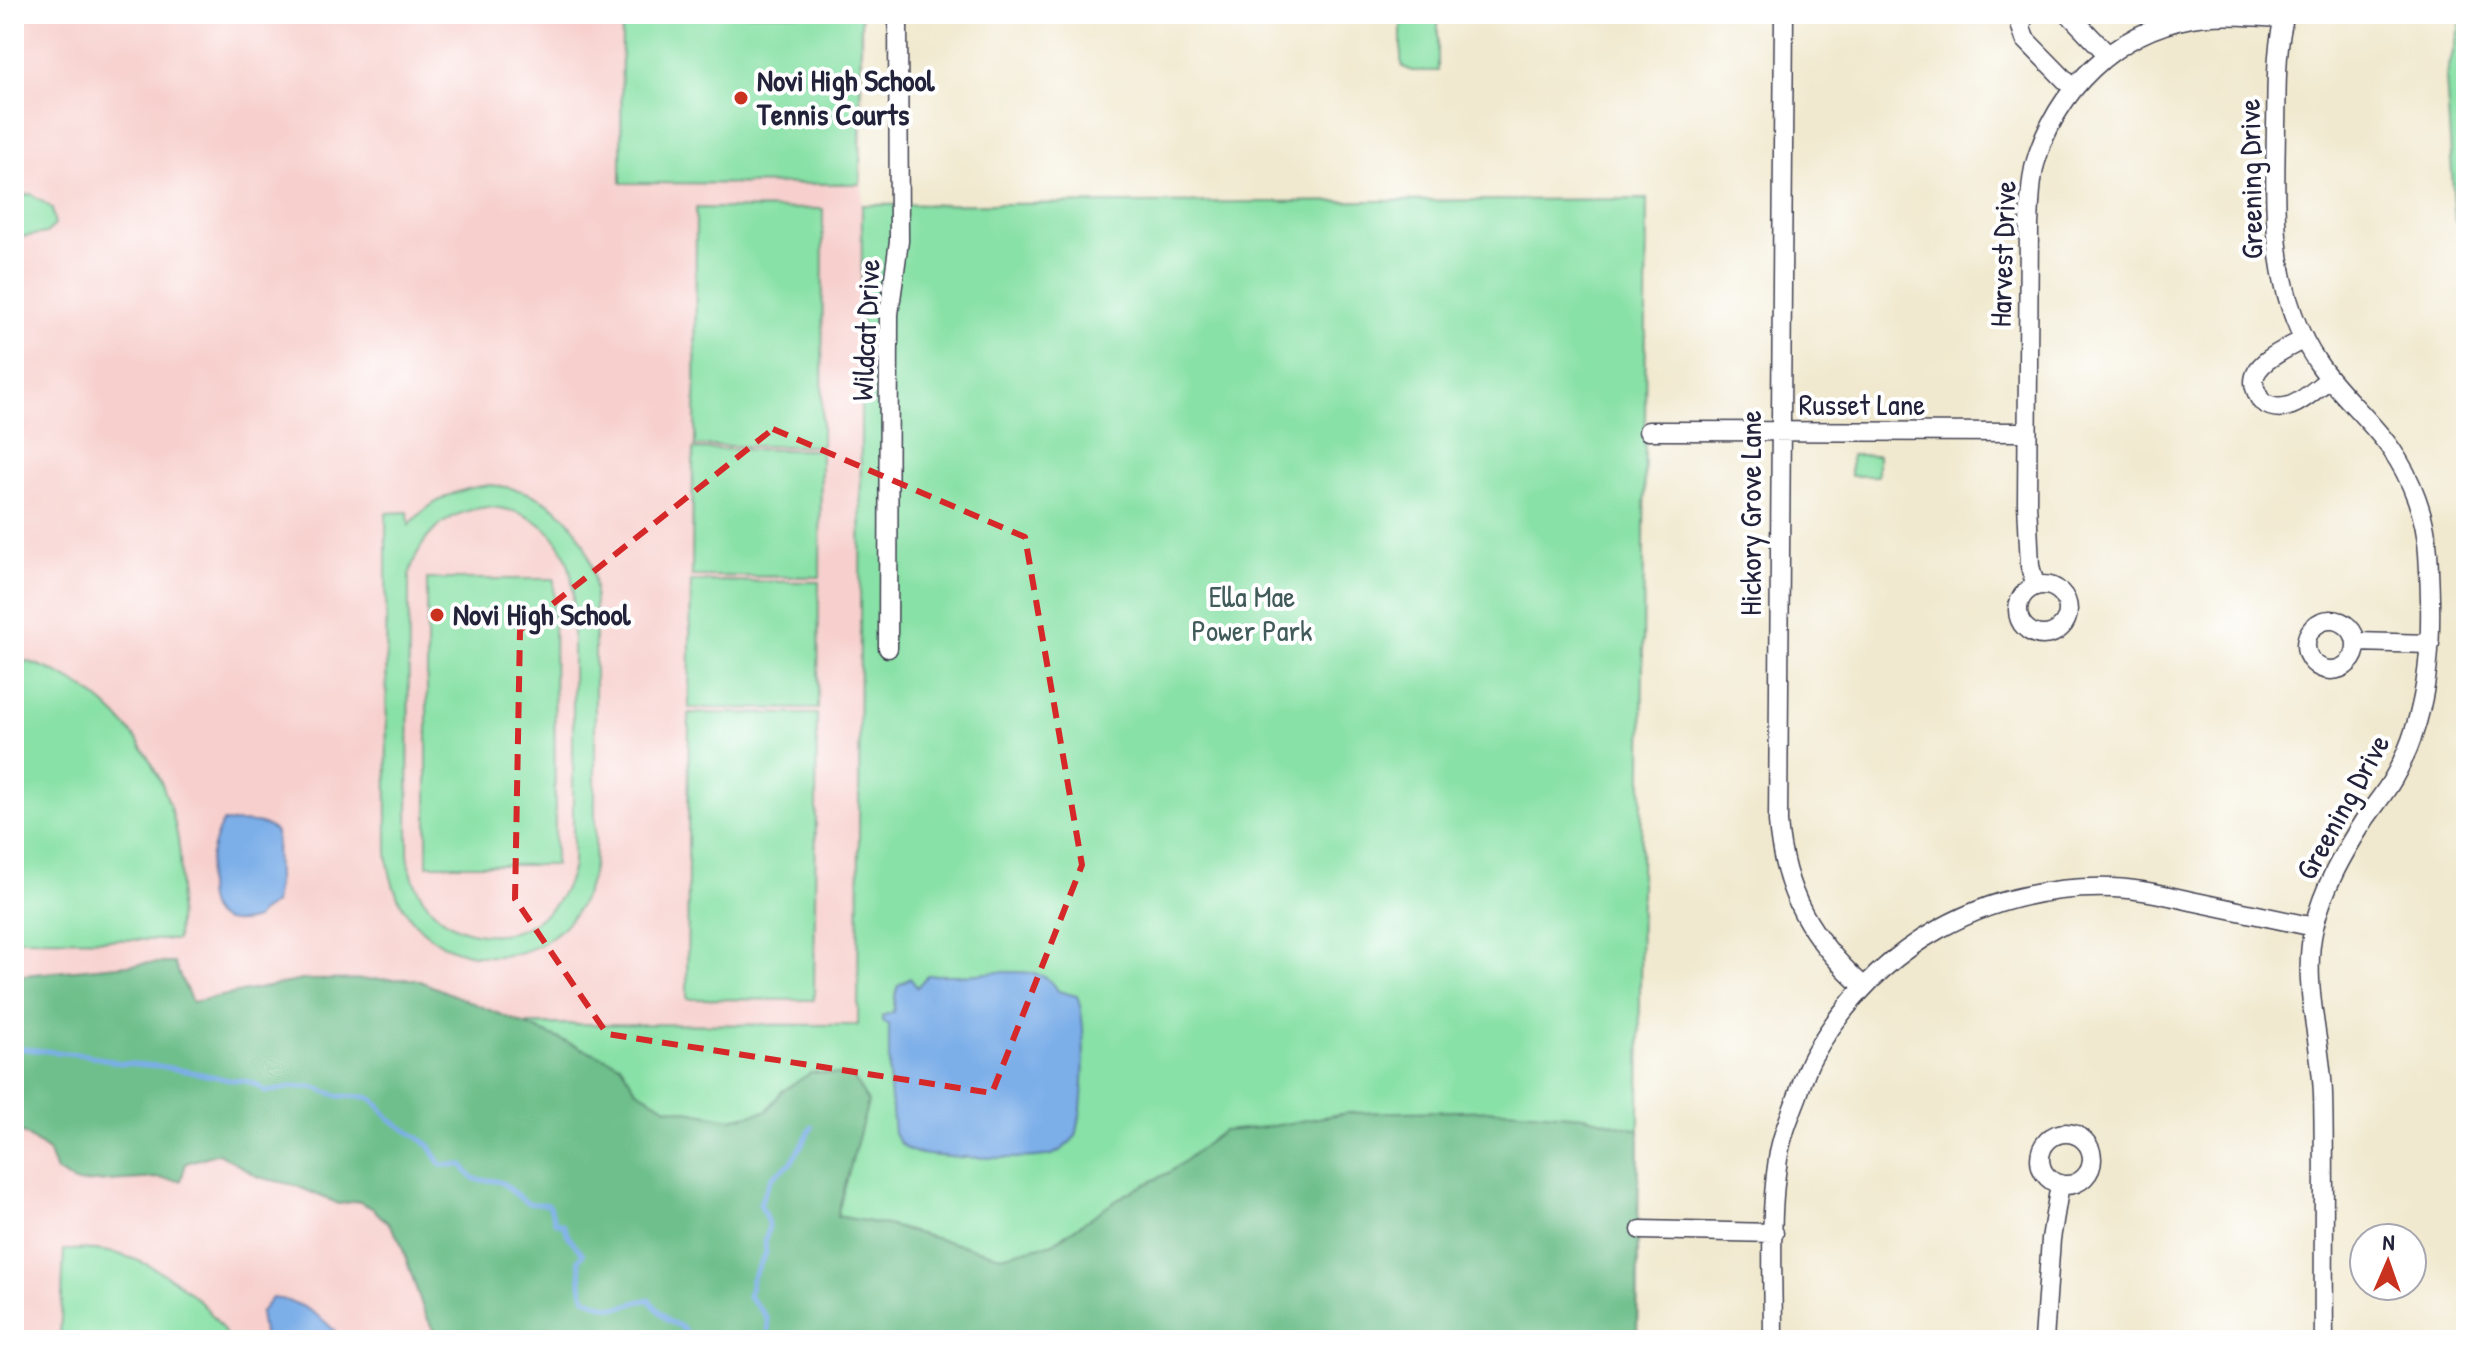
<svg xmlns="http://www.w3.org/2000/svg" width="2480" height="1354" font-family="'Patrick Hand',sans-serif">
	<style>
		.built { fill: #f7d0cd }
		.green { fill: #88e1a6; stroke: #558270; stroke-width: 2; fill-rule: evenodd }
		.forest { fill: #6ebf8b; stroke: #487063; stroke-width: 2 }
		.water { fill: #7caee8; stroke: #4f6892; stroke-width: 2 }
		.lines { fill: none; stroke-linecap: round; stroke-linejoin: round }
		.stream { stroke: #7caee8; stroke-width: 5 }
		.minor-casing { stroke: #414051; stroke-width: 21 }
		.minor { stroke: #fff; stroke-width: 18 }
		.marked { fill: none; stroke: #d62828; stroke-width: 6; stroke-dasharray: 16 10; stroke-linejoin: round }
		.poi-dot { fill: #c8321e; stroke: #fff; stroke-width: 3 }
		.labels { text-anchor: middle; stroke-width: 8; stroke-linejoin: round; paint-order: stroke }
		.poi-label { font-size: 30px; font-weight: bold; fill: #22223b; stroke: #fff; text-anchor: start }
		.street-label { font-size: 30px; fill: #22223b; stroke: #fff }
		.park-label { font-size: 30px; fill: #415b5b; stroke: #fff }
	</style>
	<rect width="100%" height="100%" fill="#fff"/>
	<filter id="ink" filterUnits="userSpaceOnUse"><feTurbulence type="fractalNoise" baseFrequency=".0125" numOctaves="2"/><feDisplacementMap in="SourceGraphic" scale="16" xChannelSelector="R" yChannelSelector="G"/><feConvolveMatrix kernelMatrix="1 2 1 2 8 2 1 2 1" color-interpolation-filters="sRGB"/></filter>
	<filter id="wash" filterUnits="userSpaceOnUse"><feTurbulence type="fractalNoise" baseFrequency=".006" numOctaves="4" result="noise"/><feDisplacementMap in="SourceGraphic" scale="32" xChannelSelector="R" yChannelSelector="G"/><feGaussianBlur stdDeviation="1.8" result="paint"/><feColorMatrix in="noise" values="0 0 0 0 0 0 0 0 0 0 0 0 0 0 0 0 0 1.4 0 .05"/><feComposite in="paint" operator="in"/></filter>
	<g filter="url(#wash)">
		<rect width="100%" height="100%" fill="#f1e9cf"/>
		<path class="built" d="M 14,14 L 863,14 L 858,1026 L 523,1024 L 513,1340 L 14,1340 Z"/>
		<path class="green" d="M 622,14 L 861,14 L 860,184 L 621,183 Z
			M 1412,14 L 1438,14 L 1438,71 L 1412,71 L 1403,67 L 1401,60 L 1401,23 Z
			M 2463,14 L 2466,14 L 2466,233 L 2455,221 L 2446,78 Z
			M 31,194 L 52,208 L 55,225 L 46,233 L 14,238 L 14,197 Z
			M 1647,199 L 1637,1340 L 513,1340 L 523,1024 L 858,1025 L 862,205 Z
			M 696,208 L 823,209 L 822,446 L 695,446 Z
			M 693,449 L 821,450 L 820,577 L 692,576 Z
			M 1851,455 L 1878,455 L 1878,476 L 1851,476 Z
			M 490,485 C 552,490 590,527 595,589 L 595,853 C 585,990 398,991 387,853 L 386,513 L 408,512 L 409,525 C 431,500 457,488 490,485 ZM 490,507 C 539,511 569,540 573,589 L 573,866 C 549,964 417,954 408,853 L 409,577 C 419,535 448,510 490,507 Z
			M 427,579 L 554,579 L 555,865 L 427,865 Z
			M 691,581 L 819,582 L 818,709 L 689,708 Z
			M 14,658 C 107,679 171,761 180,855 C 182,882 178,912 177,940 L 14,939 Z
			M 689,713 L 817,714 L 814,1000 L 687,999 Z
			M 64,1250 C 75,1250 86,1249 96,1250 C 150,1256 203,1293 229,1340 L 60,1340 Z"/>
		<path class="forest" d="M 149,963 L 174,963 L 192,1002 L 302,980 L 415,979 L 620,1064 L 636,1089 L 665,1107 L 731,1119 L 767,1111 L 781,1092 L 812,1072 L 852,1076 L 868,1102 L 837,1216 L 887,1225 L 1001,1256 L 1053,1243 L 1126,1194 L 1170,1172 L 1223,1131 L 1267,1127 L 1346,1113 L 1506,1110 L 1584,1116 L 1639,1130 L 1637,1340 L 438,1340 L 424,1311 L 400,1241 L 390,1225 L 372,1208 L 358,1201 L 339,1204 L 294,1185 L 258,1177 L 219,1153 L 186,1163 L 181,1181 L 159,1178 L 77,1183 L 56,1171 L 48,1151 L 23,1133 L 14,1133 L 14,976 Z"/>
		<path class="water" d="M 223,822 C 241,823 262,819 276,832 L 277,882 L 274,904 L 261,912 L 256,919 C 245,922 230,925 219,918 C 196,906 211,839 223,822 Z
			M 997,972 C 1019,973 1046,967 1058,991 L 1077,996 C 1088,1024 1084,1107 1076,1136 C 1069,1144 1061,1152 1051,1155 C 1031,1160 937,1158 917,1153 C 907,1150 897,1142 894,1133 L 889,1075 L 889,1025 L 882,1021 L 882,1016 L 893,1012 C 895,1005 894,987 900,984 C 903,982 907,981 910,978 L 917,987 L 928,975 L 968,975 Z
			M 272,1298 C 302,1300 324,1318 343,1340 L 264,1340 L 260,1313 Z"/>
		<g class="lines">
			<path class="stream" d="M 14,1048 L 87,1055 L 120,1063 L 159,1066 L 217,1077 C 236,1084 249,1075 265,1092 L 291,1087 L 313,1087 L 339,1096 L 367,1097 L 374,1100 L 391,1120 L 429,1145 L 441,1165 L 463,1165 C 475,1189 483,1175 502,1183 C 512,1188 518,1200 529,1203 C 535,1205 542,1203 549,1205 L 555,1222 L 563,1225 L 568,1236 L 583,1254 L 578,1260 C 583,1273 578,1288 586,1298 C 597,1303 608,1309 621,1307 C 631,1305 638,1300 649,1300 L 668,1321 L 680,1326 L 694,1340
				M 768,1340 C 770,1310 763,1316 749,1296 L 752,1279 L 766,1253 L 765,1242 L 769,1226 L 760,1203 L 772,1177 L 791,1163 L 812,1127"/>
		</g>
	</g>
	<g filter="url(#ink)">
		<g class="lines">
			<defs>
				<path id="minor" d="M 1784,14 L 1778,822 C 1784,893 1811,939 1863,986
					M 2024,14 L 2021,27 L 2025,39 L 2073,88
					M 2069,14 L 2108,55
					M 2285,14 C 2275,50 2277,89 2276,126 C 2275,208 2269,292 2318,363 C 2339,394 2369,418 2391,449 C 2412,479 2426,517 2428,553 C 2433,630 2433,710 2393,779 C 2385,793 2374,806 2365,819 C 2344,852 2323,888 2314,927 C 2301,983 2321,1038 2323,1094 C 2325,1176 2323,1258 2324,1340
					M 2304,339 C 2289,348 2254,361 2254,382 C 2254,389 2258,395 2261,401 C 2286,420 2309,394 2329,379
					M 1648,431 L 2027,432
					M2018 610a25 25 0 1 1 50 0a25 25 0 1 1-50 0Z
					M 2035,585 L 2030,566 L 2027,503 L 2029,225 C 2030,204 2030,184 2035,164 C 2056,90 2115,32 2192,18 C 2222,13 2253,17 2283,18
					M2306 645a25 25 0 1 1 50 0a25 25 0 1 1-50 0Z
					M 2356,642 L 2430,644
					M 888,648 L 889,314 L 899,241 L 898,14
					M2040 1159a26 26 0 1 1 52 0a26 26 0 1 1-52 0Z
					M 1641,1230 L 1774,1233
					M 1773,1340 C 1773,1281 1769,1218 1778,1159 C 1781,1137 1790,1116 1798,1095 C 1802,1083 1806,1068 1813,1056 C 1876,946 1985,884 2113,888 C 2141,889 2169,896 2196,902 C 2235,910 2275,919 2314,927
					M 2044,1340 L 2051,1239 L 2060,1184"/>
			</defs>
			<use href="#minor" class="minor-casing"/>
			<use href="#minor" class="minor"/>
		</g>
	</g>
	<path class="marked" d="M 773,429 L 1025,537 L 1082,865 L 992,1093 L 607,1034 L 515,899 L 520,630 Z"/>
	<g class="poi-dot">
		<circle cx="741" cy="98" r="8"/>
		<circle cx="437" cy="615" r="8"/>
	</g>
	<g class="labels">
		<g class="poi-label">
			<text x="757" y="91">Novi High School<tspan x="757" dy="34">Tennis Courts</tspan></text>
			<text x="453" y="625">Novi High School</text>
		</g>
		<g class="street-label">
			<text transform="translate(2251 179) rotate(-91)" y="10">Greening Drive</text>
			<text transform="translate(2003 254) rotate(-88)" y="10">Harvest Drive</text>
			<text transform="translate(866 330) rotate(-87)" y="10">Wildcat Drive</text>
			<text x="1862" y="415">Russet Lane</text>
			<text transform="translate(1751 513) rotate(-90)" y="10">Hickory Grove Lane</text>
			<text transform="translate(2343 807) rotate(-61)" y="10">Greening Drive</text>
		</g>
		<g class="park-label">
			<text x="1252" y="607">Ella Mae<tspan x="1252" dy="34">Power Park</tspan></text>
		</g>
	</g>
	<rect width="2480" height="1354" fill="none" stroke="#fff" stroke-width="48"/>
	<g transform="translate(2388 1262) rotate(2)"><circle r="38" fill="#ffffff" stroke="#a7a7b1" stroke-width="2"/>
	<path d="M0-6L14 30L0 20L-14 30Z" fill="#c8321e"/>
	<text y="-12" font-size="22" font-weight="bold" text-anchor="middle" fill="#22223b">N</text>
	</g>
</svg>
